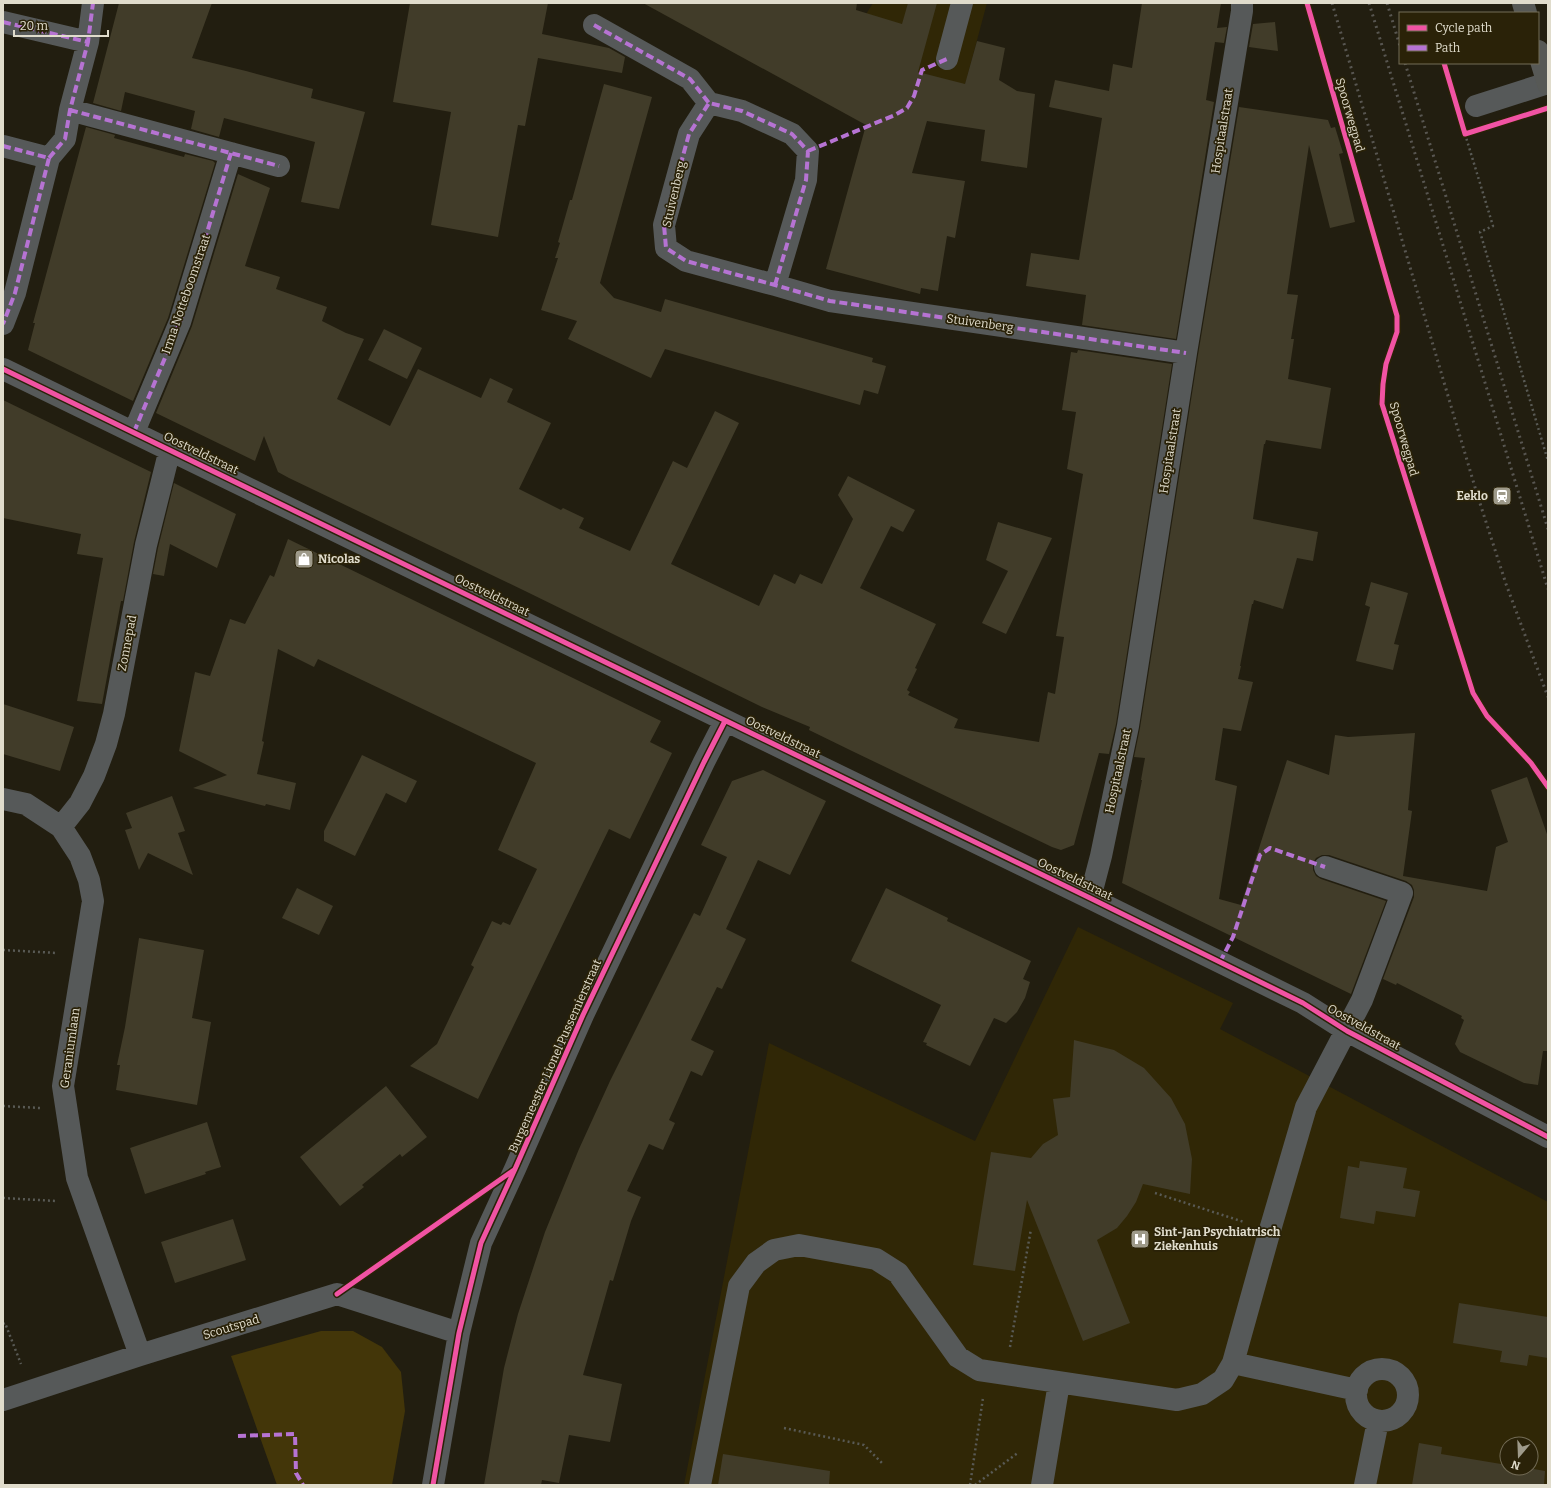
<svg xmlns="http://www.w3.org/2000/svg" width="1551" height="1488" font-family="Bitter,serif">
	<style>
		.built { fill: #302706; fill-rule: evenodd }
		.green { fill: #433609 }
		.building { fill: #413c29 }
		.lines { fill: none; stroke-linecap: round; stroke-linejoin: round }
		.path { stroke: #595a55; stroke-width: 2.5; stroke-dasharray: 2 3; stroke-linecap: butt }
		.minor { stroke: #565959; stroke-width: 22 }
		.major { stroke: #575956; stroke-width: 22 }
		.rail { stroke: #585651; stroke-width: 3; stroke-dasharray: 2 4; stroke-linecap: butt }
		.quiet { stroke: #b673d3; stroke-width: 4; stroke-dasharray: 8 4; stroke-linecap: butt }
		.cycleway-casing { stroke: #2a2208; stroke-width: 8 }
		.cycleway { stroke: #f153a3; stroke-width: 5 }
		.labels { text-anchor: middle; stroke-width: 3.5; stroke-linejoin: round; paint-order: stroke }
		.street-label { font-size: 12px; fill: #e0dccc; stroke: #2a2208 }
		.poi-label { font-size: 12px; font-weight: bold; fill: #e0dccc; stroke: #2a2208; text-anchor: start }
	</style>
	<rect width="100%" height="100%" fill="#221e10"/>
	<path class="built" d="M 873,3 L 987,3 L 958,111 L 848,43 Z
		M 1078,927 L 1233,1003 L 1220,1029 L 1548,1202 L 1548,1485 L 684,1485 L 769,1043 L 975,1141 ZM 1507,1444 L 1531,1444 L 1531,1468 L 1507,1468 Z"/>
	<path class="green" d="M 321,1331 L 353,1331 L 382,1347 L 401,1372 L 405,1411 L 392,1485 L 277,1485 L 231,1356 Z"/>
	<path class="building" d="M 119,3 L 212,3 L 192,58 L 246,71 L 313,89 L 311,98 L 365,112 L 339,209 L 301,202 L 315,142 L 224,118 L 219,137 L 191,129 L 195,111 L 125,92 L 121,111 L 93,103 Z
		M 410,3 L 548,3 L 542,34 L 609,48 L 625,57 L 622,73 L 538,58 L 525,126 L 518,125 L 498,237 L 431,225 L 451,112 L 393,102 Z
		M 643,3 L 857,3 L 856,10 L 902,24 L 908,3 L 937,3 L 918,72 L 965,84 L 977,41 L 1005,48 L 999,80 L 1017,91 L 1035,94 L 1027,168 L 981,161 L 985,130 L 927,121 L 912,173 L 965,181 L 955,238 L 947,236 L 938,291 L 921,288 L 920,294 L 826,269 L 866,125 Z
		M 1142,3 L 1221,3 L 1217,28 L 1227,27 L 1224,43 L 1215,42 L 1206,100 L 1214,102 L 1176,339 L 1082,325 L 1086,295 L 1026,286 L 1031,253 L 1079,260 L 1102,118 L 1049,107 L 1055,80 L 1109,91 L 1113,64 L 1132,68 Z
		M 1275,22 L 1278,51 L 1249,47 L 1253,24 Z
		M 604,84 L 652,97 L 600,283 L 614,298 L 661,312 L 665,299 L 873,358 L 872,362 L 886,366 L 878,394 L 864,390 L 860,405 L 665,349 L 651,378 L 568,339 L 577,321 L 541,310 L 558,258 L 555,258 L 560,243 L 558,242 L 570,200 L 572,200 Z
		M 1239,107 L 1328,120 L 1331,128 L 1335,127 L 1343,153 L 1339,154 L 1355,222 L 1330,228 L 1309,145 L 1287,294 L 1298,295 L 1292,333 L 1291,339 L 1294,339 L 1288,379 L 1331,388 L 1321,449 L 1266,440 L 1265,444 L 1264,444 L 1253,519 L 1318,532 L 1313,561 L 1297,558 L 1283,609 L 1254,600 L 1253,604 L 1252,604 L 1240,666 L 1241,666 L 1238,679 L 1253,682 L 1241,731 L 1223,728 L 1215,780 L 1237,786 L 1219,899 L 1241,905 L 1287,760 L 1329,775 L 1335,735 L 1348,737 L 1415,733 L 1408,810 L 1412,811 L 1403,876 L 1487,891 L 1496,847 L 1508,842 L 1491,790 L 1527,777 L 1548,837 L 1548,1051 L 1543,1051 L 1538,1085 L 1524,1083 L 1460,1052 L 1455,1044 L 1464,1020 L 1461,1018 L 1462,1016 L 1397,983 L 1396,985 L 1383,979 L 1414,897 L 1414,890 L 1412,885 L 1406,881 L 1329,855 L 1322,855 L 1316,858 L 1313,863 L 1313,870 L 1316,876 L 1321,879 L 1386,901 L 1351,994 L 1122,883 L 1142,780 L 1141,780 L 1145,758 L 1134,757 L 1140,728 L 1198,355 Z
		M 86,127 L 115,135 L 114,138 L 184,157 L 185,154 L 213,161 L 215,163 L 168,318 L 133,401 L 28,350 L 35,323 L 33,323 Z
		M 238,174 L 270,188 L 245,266 L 280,277 L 276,289 L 327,307 L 322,321 L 346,333 L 364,339 L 337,399 L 390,426 L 418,369 L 481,398 L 490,378 L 513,389 L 507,402 L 551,423 L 519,489 L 561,510 L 563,508 L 584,518 L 579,528 L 630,551 L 673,461 L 687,468 L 715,411 L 739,423 L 671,564 L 759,606 L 774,574 L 795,584 L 800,574 L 822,584 L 853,519 L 838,495 L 848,476 L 915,510 L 903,532 L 891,526 L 860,588 L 936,624 L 915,668 L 917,669 L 907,690 L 910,692 L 908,695 L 958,719 L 954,728 L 1039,742 L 1048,692 L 1055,694 L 1064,637 L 1056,636 L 1083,474 L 1067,469 L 1076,412 L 1062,410 L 1071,352 L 1077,353 L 1078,350 L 1172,364 L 1116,724 L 1109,754 L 1099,753 L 1074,845 L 1061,850 L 1052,847 L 852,751 L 809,730 L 810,727 L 762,707 L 523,590 L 289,478 L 278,472 L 264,436 L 255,461 L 156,413 L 192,326 Z
		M 384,329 L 422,348 L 407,379 L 368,360 Z
		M 3,400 L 151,472 L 134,542 L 123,601 L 121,601 L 102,704 L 77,701 L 103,558 L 77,554 L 81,534 L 3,518 Z
		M 174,483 L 236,514 L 217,568 L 170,544 L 164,576 L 153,574 L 158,548 Z
		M 998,522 L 1052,538 L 1006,634 L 982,623 L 1008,571 L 986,560 Z
		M 288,539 L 661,721 L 650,742 L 672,753 L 630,839 L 609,829 L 478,1099 L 410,1066 L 437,1044 L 474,967 L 471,965 L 492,921 L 501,925 L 503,922 L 510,925 L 537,869 L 498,850 L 536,763 L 318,659 L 314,667 L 278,649 L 262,741 L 264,742 L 257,774 L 296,783 L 290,810 L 266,804 L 265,806 L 193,788 L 227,775 L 179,751 L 195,672 L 210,676 L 230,619 L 245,624 L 270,575 L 274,577 Z
		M 1371,582 L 1408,593 L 1394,644 L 1399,645 L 1393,670 L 1356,661 L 1370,607 L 1365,605 Z
		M 3,704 L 74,727 L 60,771 L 3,754 Z
		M 362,755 L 417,781 L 406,803 L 386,793 L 355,856 L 324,841 L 324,831 Z
		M 763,770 L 826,801 L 790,875 L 758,860 L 726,929 L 746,939 L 722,989 L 717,987 L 691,1040 L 714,1051 L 702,1076 L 691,1071 L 669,1120 L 675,1123 L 663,1150 L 649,1144 L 627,1191 L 641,1197 L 631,1221 L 613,1281 L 610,1280 L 583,1375 L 622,1384 L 610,1442 L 569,1435 L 559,1483 L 542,1480 L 541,1485 L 484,1485 L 504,1368 L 518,1314 L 545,1232 L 579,1149 L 610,1081 L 694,913 L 700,916 L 727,857 L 701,845 L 732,781 Z
		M 172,796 L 185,831 L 178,833 L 193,875 L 148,853 L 139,870 L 125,830 L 132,828 L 126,813 Z
		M 297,888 L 333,906 L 319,935 L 282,918 Z
		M 886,888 L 948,918 L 947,921 L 1031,961 L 1023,979 L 1030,982 L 1025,998 L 1017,1012 L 1006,1023 L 994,1018 L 970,1066 L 926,1045 L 927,1043 L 923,1042 L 941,1005 L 851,961 Z
		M 139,938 L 204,950 L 192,1018 L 211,1022 L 197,1105 L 116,1090 L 120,1065 L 117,1065 L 125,1027 Z
		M 1074,1040 L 1114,1050 L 1144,1068 L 1171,1098 L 1185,1124 L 1192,1159 L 1190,1194 L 1143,1184 L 1136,1202 L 1127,1216 L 1117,1228 L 1097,1240 L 1130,1323 L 1083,1341 L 1027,1200 L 1015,1271 L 973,1265 L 991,1152 L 1031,1158 L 1043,1144 L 1058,1135 L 1053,1099 L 1070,1097 Z
		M 386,1086 L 427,1137 L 402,1157 L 400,1154 L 362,1185 L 364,1187 L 340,1206 L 300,1157 Z
		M 207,1122 L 221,1167 L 205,1172 L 206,1174 L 145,1194 L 130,1148 Z
		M 1360,1161 L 1407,1168 L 1403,1188 L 1420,1191 L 1415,1217 L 1376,1211 L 1374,1224 L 1340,1218 L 1348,1166 L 1359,1168 Z
		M 233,1219 L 246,1260 L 175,1283 L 161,1242 Z
		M 1459,1303 L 1548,1317 L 1548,1358 L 1529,1355 L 1527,1366 L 1500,1362 L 1502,1351 L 1453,1343 Z
		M 1419,1443 L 1442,1447 L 1441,1454 L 1507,1465 L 1507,1468 L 1528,1468 L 1545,1471 L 1544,1485 L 1412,1485 Z
		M 723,1454 L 830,1471 L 829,1485 L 718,1485 Z"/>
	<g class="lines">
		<path class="path" d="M 1465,134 L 1493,226 L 1480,232 L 1548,461
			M 3,950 L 57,953
			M 3,1106 L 40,1108
			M 1155,1193 L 1244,1222
			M 3,1198 L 56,1201
			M 3,1324 L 5,1323 L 21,1364
			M 1010,1347 L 1031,1229
			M 784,1428 L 864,1445 L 882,1463
			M 970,1485 L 983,1398
			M 975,1485 L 1019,1452"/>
		<path class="minor" d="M 3,22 L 88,42 L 93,3
			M 594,25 L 690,79 L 709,103
			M 947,59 L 962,3
			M 1476,106 L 1548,83
			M 70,110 L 279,166
			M 3,146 L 49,158 L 15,293 L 3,324
			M 49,158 L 65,139 L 70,110 L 88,42
			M 775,285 L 806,180 L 808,151 L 792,134 L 742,111 L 709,103 L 689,134 L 664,225 L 666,248 L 686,261 L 775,285 L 830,301 L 1186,353
			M 3,369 L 1090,898 L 1303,1003 L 1347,1031 L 1548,1137
			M 134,432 L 180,322 L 231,153
			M 3,799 L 26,804 L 61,827 L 80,856 L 89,880 L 93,901 L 63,1086 L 77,1178 L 140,1355
			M 61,827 L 80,803 L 94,776 L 106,744 L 114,714 L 146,545 L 170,449
			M 1090,898 L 1101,856 L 1128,726 L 1186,353 L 1242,11 L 1242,3
			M 1233,1363 L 1357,1390
			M1356 1395a26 26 0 1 1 52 0a26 26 0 1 1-52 0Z
			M 3,1400 L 140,1355 L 337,1294 L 459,1333
			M 433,1485 L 459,1333 L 481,1243 L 515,1169 L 583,1015 L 704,762 L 725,721
			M 700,1485 L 739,1286 L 756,1263 L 774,1250 L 799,1245 L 876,1259 L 898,1273 L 958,1357 L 979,1370 L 1177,1400 L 1202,1394 L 1223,1380 L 1233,1363 L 1270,1230 L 1306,1107 L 1362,1000 L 1402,893 L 1325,867
			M 1042,1485 L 1059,1383
			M 1365,1485 L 1378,1421"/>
		<path class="major" d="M 1523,3 L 1526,13
			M 1538,51 L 1548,84"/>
		<path class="rail" d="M 1332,3 L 1477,494 L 1506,584 L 1548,697
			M 1369,3 L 1548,589
			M 1387,3 L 1400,46
			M 1405,63 L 1548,529"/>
		<path class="quiet" d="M 3,22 L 88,42 L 93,3
			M 594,25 L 690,79 L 709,103
			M 70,110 L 279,166
			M 3,146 L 49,158 L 15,293 L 3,324
			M 808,151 L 895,115 L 907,108 L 914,96 L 922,70 L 947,59
			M 49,158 L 65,139 L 70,110 L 88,42
			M 775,285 L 806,180 L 808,151 L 792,134 L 742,111 L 709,103 L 689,134 L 664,225 L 666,248 L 686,261 L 775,285 L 830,301 L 1186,353
			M 134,432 L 180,322 L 231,153
			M 1220,962 L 1233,937 L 1260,855 L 1270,848 L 1325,867
			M 238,1436 L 295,1434 L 296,1473 L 303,1485"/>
		<defs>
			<path id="cycleway" d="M 1307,3 L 1397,316 L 1397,332 L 1386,364 L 1383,384 L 1382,404 L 1473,693 L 1487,716 L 1531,763 L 1548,787
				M 1444,63 L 1465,134 L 1548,108
				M 3,369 L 1090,898 L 1303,1003 L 1347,1031 L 1548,1137
				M 337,1294 L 514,1170
				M 433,1485 L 459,1333 L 481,1243 L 515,1169 L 583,1015 L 704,762 L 725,721"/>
		</defs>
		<use href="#cycleway" class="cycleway-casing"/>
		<use href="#cycleway" class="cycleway"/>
	</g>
	<defs>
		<symbol id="station-square" viewBox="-11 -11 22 22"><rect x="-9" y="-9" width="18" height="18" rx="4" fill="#9e9a8a" stroke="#2a2208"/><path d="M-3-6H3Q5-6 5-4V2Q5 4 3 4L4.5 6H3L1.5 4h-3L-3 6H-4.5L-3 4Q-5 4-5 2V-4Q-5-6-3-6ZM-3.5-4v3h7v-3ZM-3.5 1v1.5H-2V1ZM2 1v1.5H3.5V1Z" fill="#fff"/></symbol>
		<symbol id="shop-square" viewBox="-11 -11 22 22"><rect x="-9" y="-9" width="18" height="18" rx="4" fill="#9e9a8a" stroke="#2a2208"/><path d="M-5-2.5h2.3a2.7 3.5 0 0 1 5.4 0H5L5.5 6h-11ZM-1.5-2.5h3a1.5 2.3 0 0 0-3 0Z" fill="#fff"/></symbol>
		<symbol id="hospital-square" viewBox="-11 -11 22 22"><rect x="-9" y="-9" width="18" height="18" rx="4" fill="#9e9a8a" stroke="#2a2208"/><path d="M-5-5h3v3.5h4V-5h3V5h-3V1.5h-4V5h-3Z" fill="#fff"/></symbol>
	</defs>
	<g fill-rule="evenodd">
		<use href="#station-square" x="1491" y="485" width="22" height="22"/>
		<use href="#shop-square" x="293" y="548" width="22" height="22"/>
		<use href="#hospital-square" x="1129" y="1228" width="22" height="22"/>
	</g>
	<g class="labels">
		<g class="street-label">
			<text transform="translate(1350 115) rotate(74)" y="4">Spoorwegpad</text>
			<text transform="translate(1222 131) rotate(-81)" y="4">Hospitaalstraat</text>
			<text transform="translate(674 194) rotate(-77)" y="4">Stuivenberg</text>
			<text transform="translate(186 294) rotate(-71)" y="4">Irma Notteboomstraat</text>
			<text transform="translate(980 323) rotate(8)" y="4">Stuivenberg</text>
			<text transform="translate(1404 439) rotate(74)" y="4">Spoorwegpad</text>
			<text transform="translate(1170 451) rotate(-81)" y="4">Hospitaalstraat</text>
			<text transform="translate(201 453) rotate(26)" y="4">Oostveldstraat</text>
			<text transform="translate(492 595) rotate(26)" y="4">Oostveldstraat</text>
			<text transform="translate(127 643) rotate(-79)" y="4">Zonnepad</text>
			<text transform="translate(783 737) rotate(26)" y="4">Oostveldstraat</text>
			<text transform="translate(1118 771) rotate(-78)" y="4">Hospitaalstraat</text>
			<text transform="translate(1075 879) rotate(26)" y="4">Oostveldstraat</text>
			<text transform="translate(1364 1027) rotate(29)" y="4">Oostveldstraat</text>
			<text transform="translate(70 1048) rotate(-82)" y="4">Geraniumlaan</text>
			<text transform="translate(555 1056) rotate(-66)" y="4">Burgemeester Lionel Pussemierstraat</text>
			<text transform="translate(231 1327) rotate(-17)" y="4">Scoutspad</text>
		</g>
		<g class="poi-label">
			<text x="1488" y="500" text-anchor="end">Eeklo</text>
			<text x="318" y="563">Nicolas</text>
			<text x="1154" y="1236">Sint-Jan Psychiatrisch<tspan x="1154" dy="14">Ziekenhuis</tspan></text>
		</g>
	</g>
	<rect width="1551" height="1488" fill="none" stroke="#e0dccc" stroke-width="8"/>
	<rect x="1399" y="12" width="140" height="52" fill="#2a2208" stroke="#736c56"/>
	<rect x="1407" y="25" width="20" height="6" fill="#f153a3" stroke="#736c56"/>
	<text x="1435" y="32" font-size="12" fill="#e0dccc">Cycle path</text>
	<rect x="1407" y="45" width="20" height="6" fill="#b673d3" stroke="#736c56"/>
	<text x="1435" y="52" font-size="12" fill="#e0dccc">Path</text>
	<g transform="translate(1519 1456) rotate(199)"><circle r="19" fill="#2a2208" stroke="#736c56"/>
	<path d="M0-3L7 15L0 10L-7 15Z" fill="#9e9a8a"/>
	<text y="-6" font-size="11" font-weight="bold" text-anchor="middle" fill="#e0dccc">N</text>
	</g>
	<path d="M14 30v6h94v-6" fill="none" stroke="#e0dccc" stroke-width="2"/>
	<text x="20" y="30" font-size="12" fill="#e0dccc" stroke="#2a2208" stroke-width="3" paint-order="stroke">20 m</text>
</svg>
